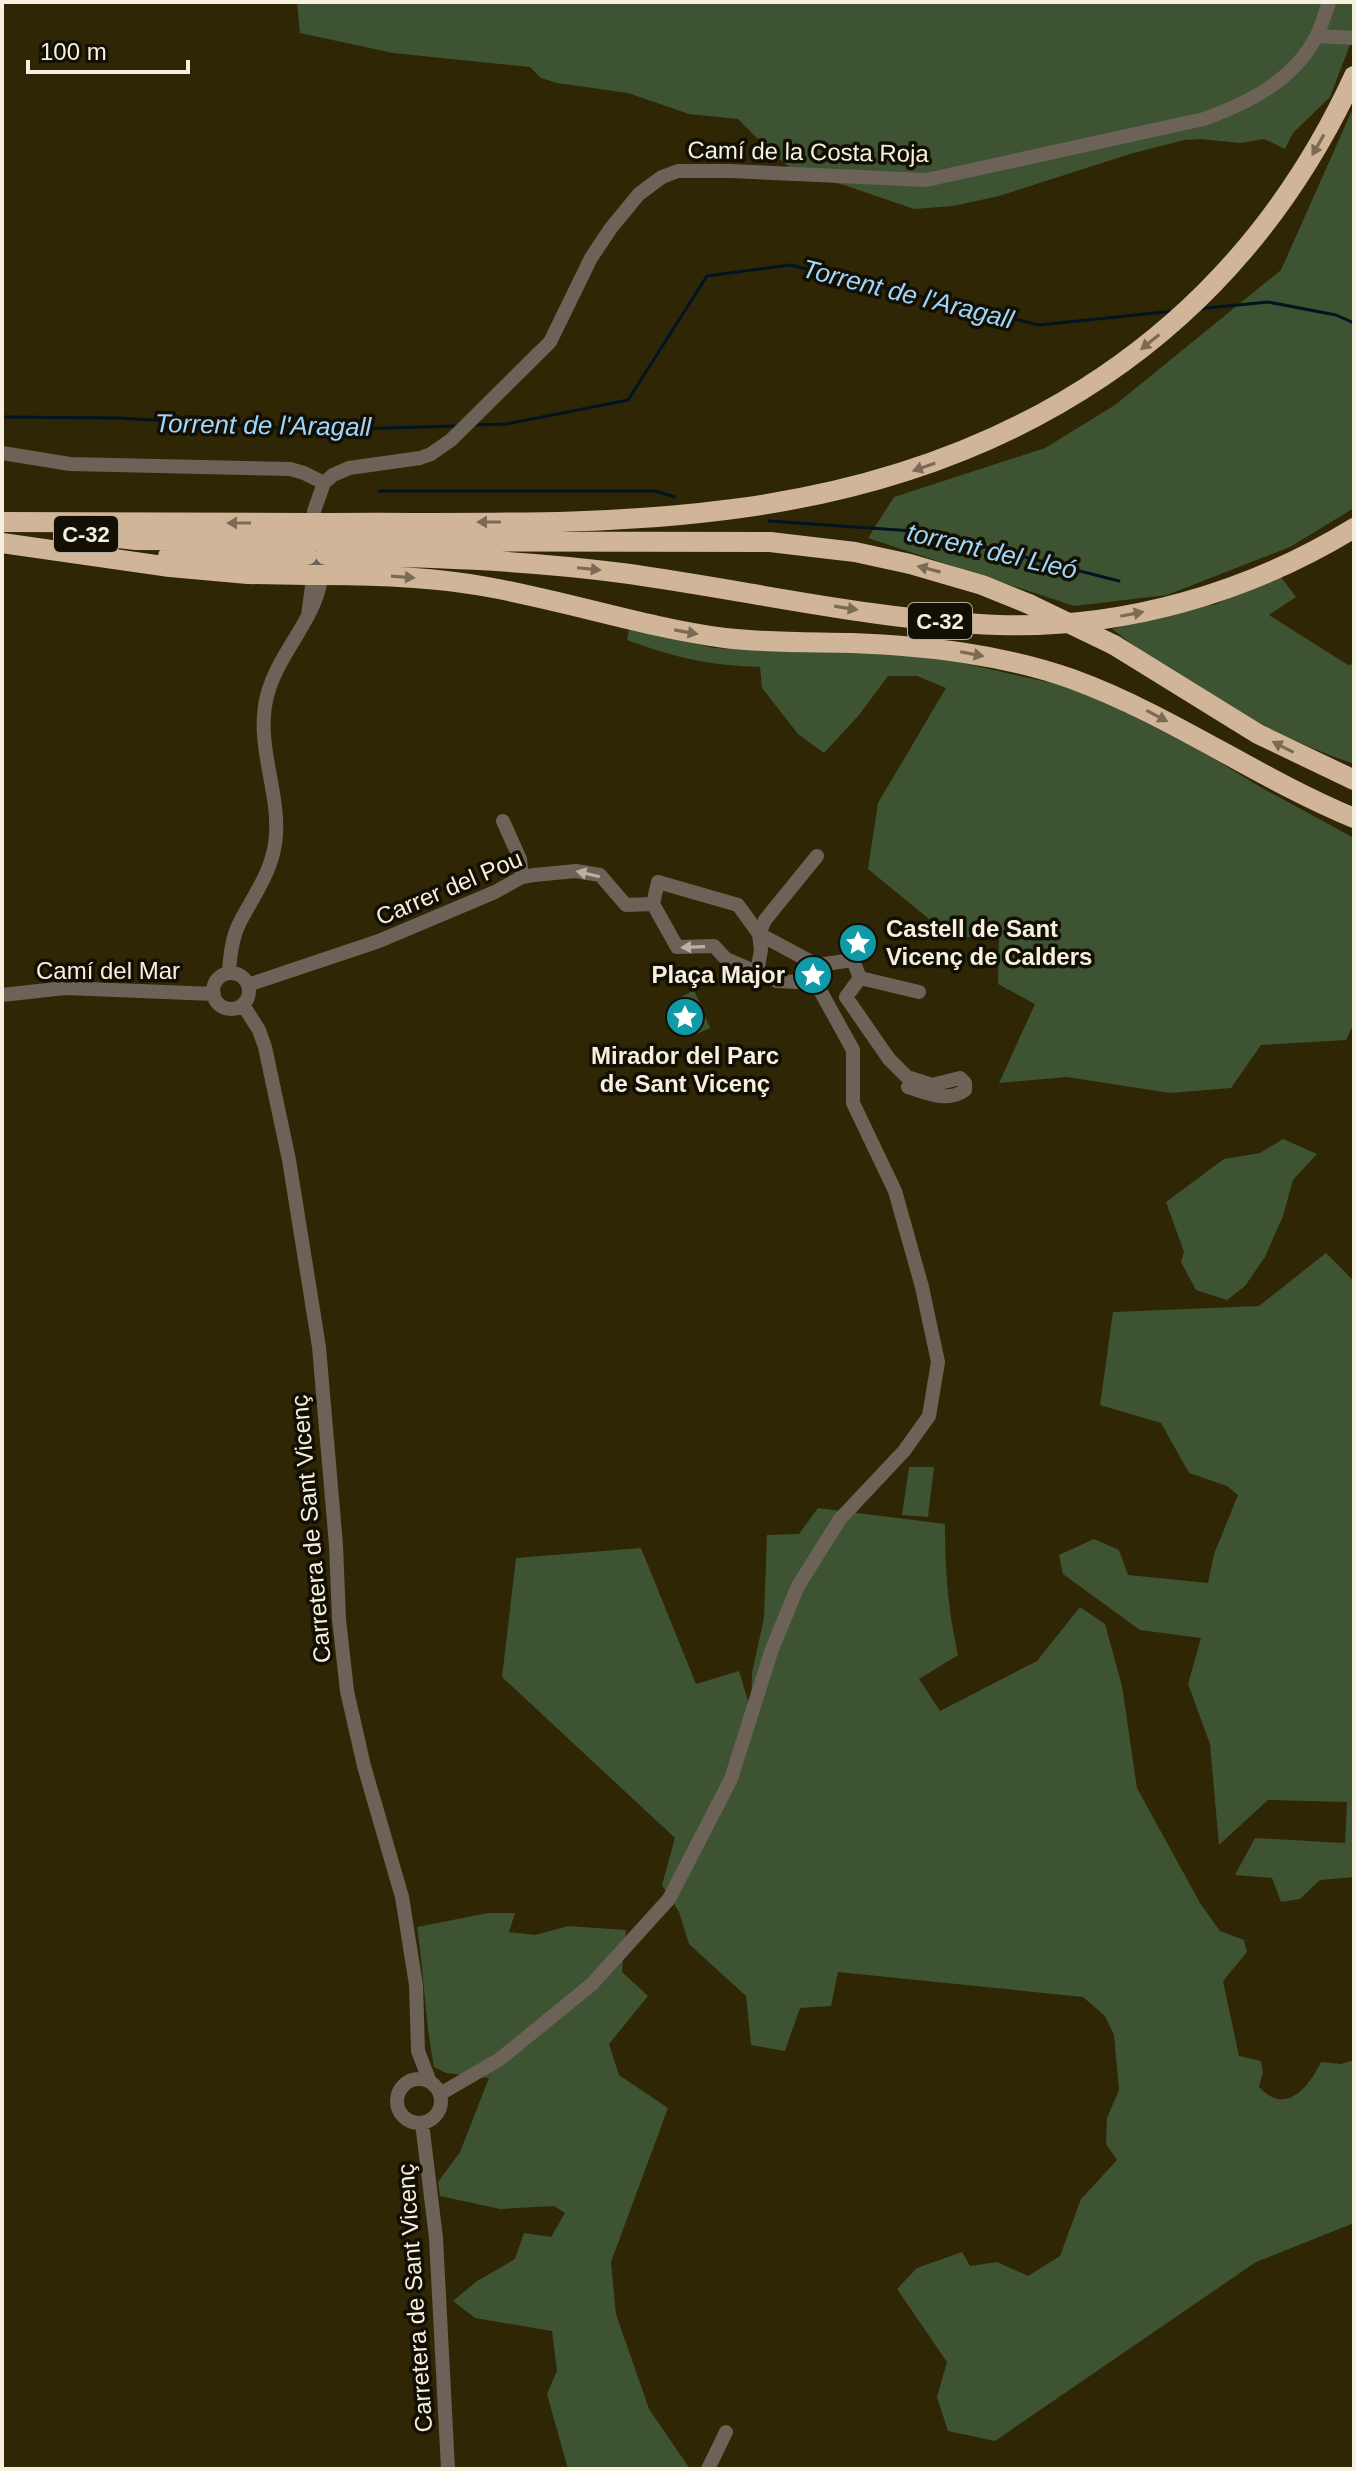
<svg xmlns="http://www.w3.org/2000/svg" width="1356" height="2471" font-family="Helvetica,sans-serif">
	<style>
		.green { fill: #3e5332 }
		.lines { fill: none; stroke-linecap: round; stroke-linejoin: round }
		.stream { stroke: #001421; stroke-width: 3 }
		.minor { stroke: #6d6257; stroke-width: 14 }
		.highway { stroke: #d0b598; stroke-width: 20 }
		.highway-bridge { stroke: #d0b598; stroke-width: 20 }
		.oneway { fill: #7b6a55 }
		.oneway2 { fill: #b8b1a1 }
		.labels { text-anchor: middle; stroke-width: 7; stroke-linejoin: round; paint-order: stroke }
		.shield { fill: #130f04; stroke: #b2ad9d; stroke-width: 2 }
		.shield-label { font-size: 22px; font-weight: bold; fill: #f6f1de }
		.street-label { font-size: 24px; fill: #f6f1de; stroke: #130f04 }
		.poi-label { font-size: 24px; font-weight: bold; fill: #f6f1de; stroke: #130f04; text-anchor: start }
		.water-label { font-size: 26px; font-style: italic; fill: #9fd6fb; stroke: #130f04 }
	</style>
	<rect width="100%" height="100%" fill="#2f2605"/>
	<path class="green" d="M 297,2 L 1354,2 L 1354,34 L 1330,97 L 1293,133 L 1285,149 L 1264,139 L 1240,143 L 1200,139 L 1184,140 L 1130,154 L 999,196 L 953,206 L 914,209 L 844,185 L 797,173 L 773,154 L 738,119 L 689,114 L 628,93 L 557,83 L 541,78 L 530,67 L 393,53 L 300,33 Z
		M 1354,106 L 1354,508 L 1290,547 L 1167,595 L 1074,606 L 868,538 L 894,497 L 1045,448 L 1115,405 L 1281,270 Z
		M 1280,576 L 1296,597 L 1269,615 L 1348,665 L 1354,664 L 1354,764 C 1267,734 1184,686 1112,629 L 1216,604 Z
		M 629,629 L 714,648 L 928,655 L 1056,684 L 1106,701 L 1158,725 L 1262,788 L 1354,838 L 1354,1023 L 1346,1040 L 1261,1045 L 1231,1088 L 1170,1093 L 1067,1077 L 999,1083 L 1035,1004 L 998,984 L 999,938 L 960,937 L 935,924 L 868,869 L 878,803 L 946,688 L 917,676 L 888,676 L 859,715 L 824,753 L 798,734 L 762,688 L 760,667 C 706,665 677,658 627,640 Z
		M 694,990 L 710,1028 L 694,1035 L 679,998 Z
		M 1283,1139 L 1317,1154 L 1293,1180 L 1283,1216 L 1265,1257 L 1245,1286 L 1227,1300 L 1196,1290 L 1181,1262 L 1184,1252 L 1166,1202 L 1224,1159 L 1260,1153 Z
		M 1326,1253 L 1354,1281 L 1354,1877 L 1320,1880 L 1300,1899 L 1281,1902 L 1272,1878 L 1235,1875 L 1255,1838 L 1345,1843 L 1347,1802 L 1268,1800 L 1219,1845 L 1210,1744 L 1188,1684 L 1201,1638 L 1140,1630 L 1063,1574 L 1059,1555 L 1094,1539 L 1119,1550 L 1128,1575 L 1208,1583 L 1214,1554 L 1238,1495 L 1227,1486 L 1189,1473 L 1161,1423 L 1100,1405 L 1113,1312 L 1259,1306 Z
		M 909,1467 L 934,1467 L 928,1517 L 902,1515 Z
		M 818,1508 L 945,1524 C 945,1569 948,1611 958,1655 L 919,1679 L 940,1711 L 1037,1661 L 1080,1607 L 1105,1624 L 1122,1686 L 1137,1788 L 1200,1903 L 1220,1931 L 1244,1940 L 1247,1952 L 1223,1981 L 1239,2056 L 1261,2061 L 1263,2072 L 1259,2087 C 1286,2116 1308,2088 1321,2062 L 1341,2064 L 1354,2060 L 1354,2223 L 1256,2262 L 995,2441 L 948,2431 L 937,2397 L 947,2362 L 897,2289 L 917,2268 L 962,2252 L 970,2266 L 997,2262 L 1028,2276 L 1060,2256 L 1081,2199 L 1117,2160 L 1106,2144 L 1107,2118 L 1119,2090 L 1114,2035 L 1105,2016 L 1083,1997 L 838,1972 L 831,2006 L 800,2008 L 785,2051 L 751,2045 L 746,1996 L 689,1944 L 679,1912 L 662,1885 L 675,1838 L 502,1677 L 516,1558 L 641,1548 L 696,1684 L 739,1671 L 751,1711 L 752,1673 L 764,1618 L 767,1535 L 799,1534 Z
		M 488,1913 L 515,1913 L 509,1932 L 535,1935 L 568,1926 L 626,1930 L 622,1972 L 648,1996 L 609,2044 L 619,2075 L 668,2108 L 611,2262 L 616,2314 L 649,2409 L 690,2469 L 568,2469 L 547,2394 L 557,2371 L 552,2331 L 475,2318 L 453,2301 L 477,2281 L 515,2259 L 524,2233 L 551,2237 L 565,2213 L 554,2206 L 500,2209 L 440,2196 L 438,2182 L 460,2152 L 489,2078 L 446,2073 L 434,2067 C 425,2021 424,1973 417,1927 Z"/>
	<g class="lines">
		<path class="stream" d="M 1197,309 L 1268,302 L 1336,315 L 1354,323
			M 2,417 L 120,418 L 314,430 L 457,426
			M 473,425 L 507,424 L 628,400 L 707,276 L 790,265 L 1039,325 L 1174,311
			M 379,491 L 655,491 L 675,497
			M 769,521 L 927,532 L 1119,581"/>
		<path class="minor" d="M 1317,36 L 1354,38
			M 2,453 L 70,464 L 290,469 L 304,473 L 324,483
			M 308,616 L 312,586 L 314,511 L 324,483 L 333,475 L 349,468 L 420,458 L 431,454 L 451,440 L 550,342 L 591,258 L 611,228 L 639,194 L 662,177 L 678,171 L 730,171 L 926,180 L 1204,119 C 1248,103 1293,81 1316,37 C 1322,26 1325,13 1329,2
			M 503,821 L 520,859 L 522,877
			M 653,904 L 658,882 L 738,905 L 759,934 L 817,965
			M 653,904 L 677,947 L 714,946 L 726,959 L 777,981 L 816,983
			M 759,934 L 765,920 L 817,856
			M 817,965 L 853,960 L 860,978
			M 757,972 L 761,950 L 759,934
			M 229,973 C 230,955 232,936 241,920 C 256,892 274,868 276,835 C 279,788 255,744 267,696 C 279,649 321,616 322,568
			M213 991a18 18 0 1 1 36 0a18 18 0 1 1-36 0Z
			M 860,978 L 846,997 L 889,1059 L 907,1077 L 932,1085 L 960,1078 L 965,1083 L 965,1090 C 948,1103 927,1093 908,1087
			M 860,978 L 919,992
			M 248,985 L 379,941 L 495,892 L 522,877 L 534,875 L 576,871 L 600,875 L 626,905 L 653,904
			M 2,995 L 65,988 L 214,994
			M 243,1005 L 259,1030 L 265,1047 L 289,1160 L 319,1347 L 336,1545 L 339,1619 L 347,1691 L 364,1766 L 402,1897 L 416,1985 L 418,2051 L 430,2082
			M397 2101a22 22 0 1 1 44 0a22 22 0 1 1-44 0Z
			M 440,2094 L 500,2059 L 592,1984 L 669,1899 L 731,1779 L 772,1649 L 798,1586 L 840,1519 L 904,1451 L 929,1416 L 938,1362 L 922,1287 L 895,1191 L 853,1103 L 853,1050 L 816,983
			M 422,2123 L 436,2238 L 448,2469
			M 708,2469 L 726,2432"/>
		<path class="highway" d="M 2,522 L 309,523
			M 328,523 C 462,522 599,527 733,509 C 1011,473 1234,336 1354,76
			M 84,534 L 136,540 L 307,541
			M 327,541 L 770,542 L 855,552 L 910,564 L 982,585 L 1029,604
			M 2,543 L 170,567 L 248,574 L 307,575
			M 326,555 C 425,557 524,560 622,573 C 747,590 871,620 998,625 C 1123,629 1248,593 1354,528
			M 168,556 L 307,555
			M 325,575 C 378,575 430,577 482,586 C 564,600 643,627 725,638 C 767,643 809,642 852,643 C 926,646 1001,654 1072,679 C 1171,715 1257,778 1354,818
			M 1114,645 L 1258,734 L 1354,780"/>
		<path class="highway-bridge" d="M 309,523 L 328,523
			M 307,541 L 327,541
			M 307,575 L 325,575
			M 1029,604 L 1114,645"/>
	</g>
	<defs><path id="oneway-solid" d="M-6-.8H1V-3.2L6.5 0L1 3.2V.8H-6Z" transform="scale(2)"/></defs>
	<g class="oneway">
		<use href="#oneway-solid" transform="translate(1318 145) rotate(120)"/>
		<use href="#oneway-solid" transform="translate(1150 342) rotate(141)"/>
		<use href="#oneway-solid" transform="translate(924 467) rotate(161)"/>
		<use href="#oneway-solid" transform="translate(489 522) rotate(180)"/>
		<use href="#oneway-solid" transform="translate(239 523) rotate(180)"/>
		<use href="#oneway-solid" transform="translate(589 569) rotate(6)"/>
		<use href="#oneway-solid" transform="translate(929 569) rotate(-165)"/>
		<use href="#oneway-solid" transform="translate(403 577) rotate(4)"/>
		<use href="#oneway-solid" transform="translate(846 608) rotate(9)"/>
		<use href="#oneway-solid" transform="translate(1132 614) rotate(-11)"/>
		<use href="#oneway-solid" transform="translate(686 632) rotate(10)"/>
		<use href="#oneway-solid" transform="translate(972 654) rotate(11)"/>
		<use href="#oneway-solid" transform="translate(1157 716) rotate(28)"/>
		<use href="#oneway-solid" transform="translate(1283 747) rotate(-153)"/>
	</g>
	<g class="oneway2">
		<use href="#oneway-solid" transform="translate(588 874) rotate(-167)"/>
		<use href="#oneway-solid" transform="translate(693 947) rotate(178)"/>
	</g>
	<defs>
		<symbol id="sight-disc" viewBox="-11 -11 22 22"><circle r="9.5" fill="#0f9aa8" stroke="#130f04"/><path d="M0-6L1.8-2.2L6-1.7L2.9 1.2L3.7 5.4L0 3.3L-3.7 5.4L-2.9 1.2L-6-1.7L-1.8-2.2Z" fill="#fff"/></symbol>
	</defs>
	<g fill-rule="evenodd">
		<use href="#sight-disc" x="836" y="921" width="44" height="44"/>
		<use href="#sight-disc" x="791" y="953" width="44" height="44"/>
		<use href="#sight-disc" x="663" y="995" width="44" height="44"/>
	</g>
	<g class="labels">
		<g class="shield">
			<rect x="54" y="516" width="64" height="36" rx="6"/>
			<rect x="908" y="603" width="64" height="36" rx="6"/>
		</g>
		<g class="shield-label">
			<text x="86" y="542">C-32</text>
			<text x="940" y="629">C-32</text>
		</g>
		<g class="street-label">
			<text transform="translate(808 152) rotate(1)" y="8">Camí de la Costa Roja</text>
			<text transform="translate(449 888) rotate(-23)" y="8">Carrer del Pou</text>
			<text x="108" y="979">Camí del Mar</text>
			<text transform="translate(311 1529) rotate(-95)" y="8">Carretera de Sant Vicenç</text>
			<text transform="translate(415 2298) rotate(-94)" y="8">Carretera de Sant Vicenç</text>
		</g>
		<g class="poi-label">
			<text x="886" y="937">Castell de Sant<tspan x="886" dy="28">Vicenç de Calders</tspan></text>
			<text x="785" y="983" text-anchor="end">Plaça Major</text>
			<text x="685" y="1064" text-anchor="middle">Mirador del Parc<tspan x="685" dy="28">de Sant Vicenç</tspan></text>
		</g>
		<g class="water-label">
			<text transform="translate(908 294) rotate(14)" y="9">Torrent de l'Aragall</text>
			<text transform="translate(263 425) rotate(1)" y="9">Torrent de l'Aragall</text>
			<text transform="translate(992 551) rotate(13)" y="9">torrent del Lleó</text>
		</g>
	</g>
	<rect width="1356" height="2471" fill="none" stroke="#f6f1de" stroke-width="8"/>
	<path d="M28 60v12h160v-12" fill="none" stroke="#f6f1de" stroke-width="4"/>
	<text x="40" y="60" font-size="24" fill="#f6f1de" stroke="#130f04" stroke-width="6" paint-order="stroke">100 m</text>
</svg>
